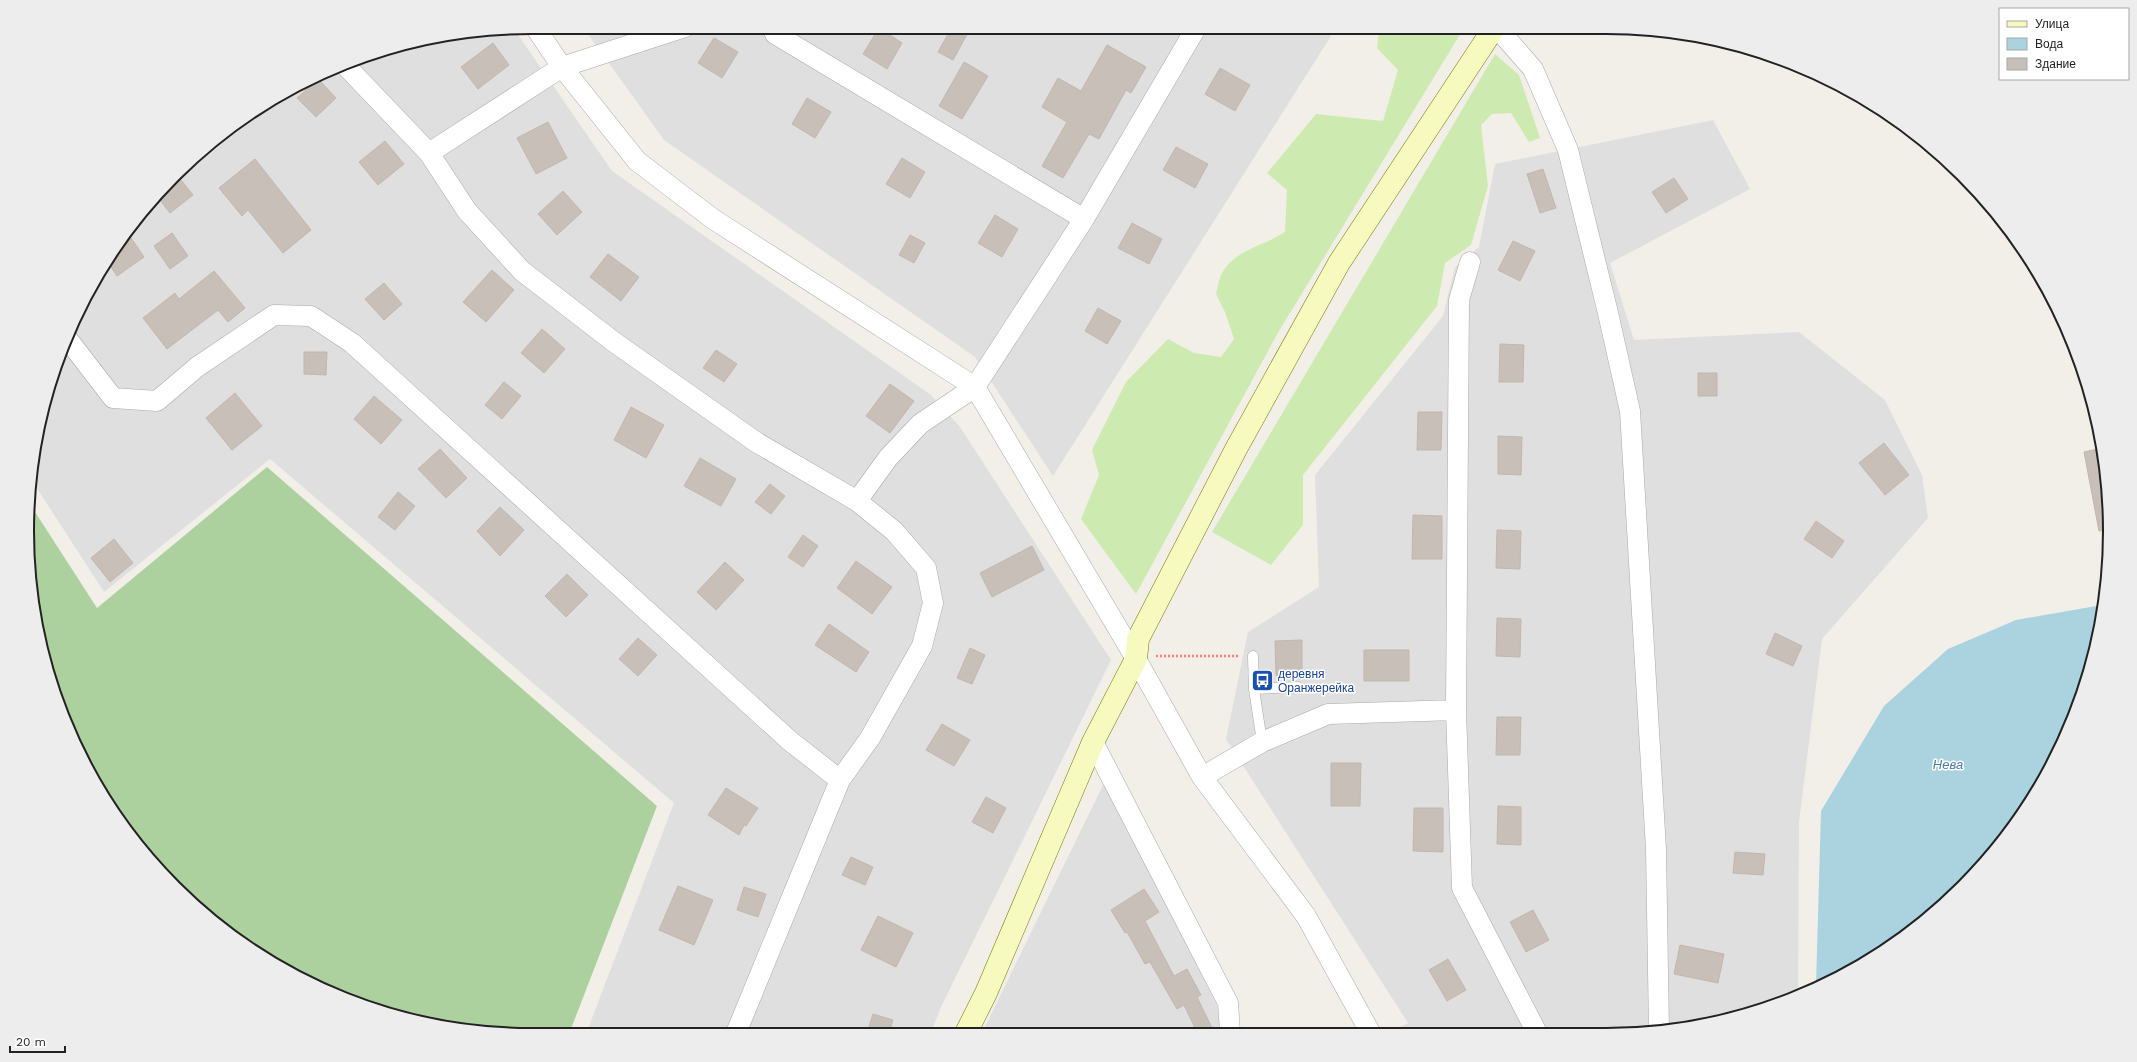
<svg xmlns="http://www.w3.org/2000/svg" width="2137" height="1062" font-family="'Work Sans',sans-serif">
	<style>
		.residential { fill: #e0dfdf }
		.grass { fill: #cdebb0 }
		.forest { fill: #add19e }
		.water { fill: #aad3df }
		.building { fill: #c7bfb8; stroke: #c4b6ab }
		.lines { fill: none; stroke-linecap: round; stroke-linejoin: round }
		.lane-casing { stroke: #a9a9a9; stroke-width: 11 }
		.street-casing { stroke: #a9a9a9; stroke-width: 21 }
		.secondary-casing { stroke: #707d05; stroke-width: 23 }
		.path { stroke: #fa8072; stroke-width: 2.5; stroke-dasharray: 2 2; stroke-linecap: butt }
		.lane { stroke: #fff; stroke-width: 10 }
		.street { stroke: #fff; stroke-width: 20 }
		.secondary { stroke: #f7fabf; stroke-width: 22 }
		.labels { text-anchor: middle; stroke-width: 3; stroke-linejoin: round; paint-order: stroke }
		.transit-label { font-size: 12px; fill: #164399; stroke: #fff; text-anchor: start }
		.water-label { font-size: 13px; font-style: italic; fill: #4a7aab; stroke: #fff }
		.rim { fill: none; stroke: #222; stroke-width: 2 }
	</style>
	<rect width="100%" height="100%" fill="#f2efe9"/>
	<path class="residential" d="M 583,27 L 1336,28 L 1053,476 L 975,357 L 664,140 Z
		M 514,29 L 612,171 L 931,395 L 960,427 L 1111,660 L 941,1007 L 931,1033 L 586,1034 L 674,803 L 270,459 L 104,592 L 31,479 L 37,432 L 65,338 L 112,251 L 152,199 L 224,131 L 279,94 L 369,54 L 433,37 Z
		M 1713,120 L 1750,189 L 1610,263 L 1634,340 L 1799,332 L 1885,400 L 1922,475 L 1928,518 L 1822,639 L 1799,822 L 1798,994 L 1768,1008 L 1672,1031 L 1392,1031 L 1408,1023 L 1226,739 L 1248,632 L 1319,587 L 1315,475 L 1443,316 L 1455,267 L 1479,247 L 1495,164 Z
		M 1105,781 L 1218,1008 L 1220,1032 L 982,1033 Z"/>
	<path class="grass" d="M 1383,28 L 1464,28 L 1279,331 L 1136,594 L 1081,519 L 1099,475 L 1092,450 L 1126,382 L 1168,339 L 1194,353 L 1221,357 L 1234,339 L 1225,312 L 1216,294 C 1218,287 1219,278 1222,273 C 1236,249 1264,246 1285,232 L 1287,190 L 1267,173 L 1316,114 L 1383,121 L 1398,70 L 1377,48 L 1379,33 Z
		M 1495,54 L 1519,75 L 1540,138 L 1529,142 L 1511,113 L 1492,114 L 1481,125 L 1488,186 L 1471,245 L 1445,263 L 1437,306 L 1303,475 L 1303,525 L 1271,565 L 1212,532 Z"/>
	<path class="forest" d="M 267,467 L 657,806 L 569,1034 L 498,1034 L 401,1018 L 308,983 L 251,950 L 175,888 L 112,811 L 79,754 L 44,662 L 31,597 L 28,501 L 97,608 Z"/>
	<path class="water" d="M 2102,605 L 2093,661 L 2058,754 L 1985,863 L 1886,950 L 1816,985 L 1821,811 L 1884,706 L 1948,649 L 2016,620 Z"/>
	<path class="building" d="M 952,27 L 971,27 L 953,60 L 938,52 Z
		M 879,28 L 902,43 L 887,69 L 863,54 Z
		M 714,38 L 738,52 L 722,78 L 698,63 Z
		M 493,43 L 509,65 L 478,89 L 461,67 Z
		M 1107,45 L 1146,67 L 1131,93 L 1126,90 L 1099,139 L 1089,134 L 1063,178 L 1042,166 L 1067,122 L 1042,107 L 1058,78 L 1081,91 Z
		M 964,62 L 988,76 L 962,119 L 939,106 Z
		M 1220,68 L 1250,85 L 1235,111 L 1205,94 Z
		M 318,79 L 336,98 L 316,117 L 297,98 Z
		M 807,98 L 831,112 L 815,138 L 792,124 Z
		M 548,122 L 567,158 L 536,174 L 517,138 Z
		M 385,141 L 404,164 L 378,185 L 359,162 Z
		M 1176,147 L 1208,164 L 1195,188 L 1163,170 Z
		M 902,158 L 925,172 L 910,198 L 886,184 Z
		M 255,159 L 311,230 L 283,253 L 248,210 L 242,216 L 219,188 Z
		M 1543,169 L 1556,208 L 1540,213 L 1527,174 Z
		M 177,175 L 193,195 L 170,213 L 156,195 Z
		M 1674,178 L 1688,199 L 1666,213 L 1652,192 Z
		M 563,191 L 582,212 L 557,235 L 538,214 Z
		M 995,215 L 1018,229 L 1002,257 L 978,243 Z
		M 1132,223 L 1162,239 L 1149,264 L 1118,248 Z
		M 127,232 L 144,257 L 117,276 L 107,261 Z
		M 172,233 L 188,256 L 170,269 L 154,246 Z
		M 910,235 L 925,243 L 914,263 L 899,255 Z
		M 1513,241 L 1535,251 L 1520,281 L 1498,270 Z
		M 608,254 L 639,277 L 621,301 L 590,277 Z
		M 492,270 L 514,290 L 486,322 L 463,302 Z
		M 214,271 L 245,308 L 228,322 L 218,310 L 167,349 L 143,318 L 175,293 L 179,299 Z
		M 384,283 L 402,304 L 384,320 L 365,299 Z
		M 1098,308 L 1121,321 L 1107,344 L 1085,331 Z
		M 542,329 L 565,349 L 544,373 L 521,353 Z
		M 1500,344 L 1524,345 L 1523,382 L 1499,382 Z
		M 716,350 L 737,364 L 724,382 L 703,368 Z
		M 304,352 L 327,352 L 326,375 L 304,374 Z
		M 1698,373 L 1717,373 L 1717,396 L 1698,396 Z
		M 504,382 L 521,396 L 502,419 L 485,405 Z
		M 890,384 L 914,401 L 890,433 L 866,416 Z
		M 235,393 L 262,426 L 232,450 L 206,418 Z
		M 374,396 L 402,420 L 381,444 L 354,419 Z
		M 631,407 L 664,425 L 646,458 L 614,440 Z
		M 1418,412 L 1442,412 L 1441,450 L 1417,450 Z
		M 1498,436 L 1522,437 L 1521,475 L 1498,474 Z
		M 1884,443 L 1909,475 L 1885,495 L 1859,463 Z
		M 2102,448 L 2106,465 L 2108,530 L 2099,531 L 2084,452 Z
		M 440,449 L 467,478 L 446,498 L 418,469 Z
		M 700,458 L 736,479 L 721,506 L 684,486 Z
		M 770,484 L 785,496 L 771,514 L 755,502 Z
		M 398,492 L 415,506 L 395,530 L 378,517 Z
		M 500,507 L 524,530 L 500,556 L 477,531 Z
		M 1413,515 L 1442,516 L 1442,559 L 1412,559 Z
		M 1816,521 L 1844,541 L 1832,558 L 1804,539 Z
		M 1497,530 L 1521,531 L 1520,569 L 1496,568 Z
		M 803,535 L 818,546 L 803,567 L 788,557 Z
		M 114,539 L 133,563 L 110,582 L 91,558 Z
		M 1032,546 L 1044,570 L 992,597 L 980,573 Z
		M 856,561 L 892,587 L 872,614 L 837,588 Z
		M 725,562 L 744,580 L 716,610 L 697,592 Z
		M 567,574 L 588,595 L 566,617 L 545,596 Z
		M 1497,618 L 1521,619 L 1520,657 L 1496,656 Z
		M 829,624 L 869,652 L 856,672 L 815,645 Z
		M 1775,633 L 1802,646 L 1793,666 L 1766,654 Z
		M 638,638 L 657,655 L 638,676 L 619,659 Z
		M 1302,640 L 1302,675 L 1276,675 L 1275,641 Z
		M 970,648 L 985,655 L 972,684 L 957,678 Z
		M 1364,650 L 1409,650 L 1409,681 L 1364,681 Z
		M 1497,717 L 1521,717 L 1520,755 L 1496,755 Z
		M 942,724 L 970,740 L 954,766 L 926,750 Z
		M 1331,763 L 1361,763 L 1360,806 L 1331,806 Z
		M 726,788 L 758,808 L 746,826 L 744,825 L 739,835 L 708,815 Z
		M 986,797 L 1006,808 L 993,833 L 972,822 Z
		M 1498,806 L 1521,807 L 1521,845 L 1497,844 Z
		M 1414,808 L 1443,808 L 1443,852 L 1413,851 Z
		M 1735,852 L 1765,854 L 1763,875 L 1733,873 Z
		M 851,857 L 873,867 L 865,885 L 842,875 Z
		M 678,886 L 713,900 L 694,945 L 659,930 Z
		M 744,887 L 766,894 L 758,917 L 737,910 Z
		M 1144,889 L 1159,912 L 1145,921 L 1174,976 L 1187,969 L 1201,995 L 1197,997 L 1214,1032 L 1197,1032 L 1184,1005 L 1177,1009 L 1150,962 L 1145,964 L 1127,932 L 1125,933 L 1111,910 Z
		M 1533,910 L 1549,940 L 1526,952 L 1510,922 Z
		M 878,916 L 913,933 L 896,967 L 861,950 Z
		M 1680,945 L 1724,954 L 1718,983 L 1674,974 Z
		M 1448,959 L 1466,990 L 1447,1001 L 1429,970 Z
		M 873,1014 L 893,1020 L 889,1033 L 867,1033 Z"/>
	<g class="lines">
		<defs>
			<path id="lane" d="M 1253,656 L 1254,689 L 1262,742
				M 1254,689 L 1298,687"/>
			<path id="street" d="M 535,27 L 562,67 L 637,161 L 713,219 L 975,387 L 1136,659 L 1202,777 L 1306,916 L 1370,1032
				M 773,27 L 775,34 L 1084,219
				M 1497,28 L 1533,69 L 1568,150 L 1608,313 L 1630,411 L 1656,849 L 1659,1031
				M 345,65 L 429,153 L 467,211 L 522,271 L 614,342 L 756,442 L 857,501 L 894,531 L 926,568 L 933,603 L 922,646 L 870,738 L 840,780 L 736,1033
				M 429,153 L 562,67 L 685,27
				M 1470,262 L 1459,300 L 1456,710 L 1462,888 L 1536,1031
				M 66,337 L 113,398 L 157,401 L 197,367 L 274,315 L 311,316 L 352,343 L 790,741 L 840,780
				M 857,501 L 888,458 L 920,424 L 975,387 L 1084,219 L 1196,28
				M 1093,742 L 1228,1003 L 1230,1032
				M 1202,777 L 1262,742 L 1328,714 L 1456,710"/>
			<path id="secondary" d="M 966,1033 L 986,993 L 1093,742 L 1136,659 L 1138,639 L 1236,449 L 1339,263 L 1494,28"/>
		</defs>
		<use href="#lane" class="lane-casing"/>
		<use href="#street" class="street-casing"/>
		<use href="#secondary" class="secondary-casing"/>
		<path class="path" d="M 1156,656 L 1239,656"/>
		<use href="#lane" class="lane"/>
		<use href="#street" class="street"/>
		<use href="#secondary" class="secondary"/>
	</g>
	<defs>
		<symbol id="bus-square" viewBox="-11 -11 22 22"><rect x="-9" y="-9" width="18" height="18" rx="4" fill="#1a4fb4" stroke="#fff"/><path d="M-5-6H5V4H4V6H2V4H-2V6H-4V4H-5ZM-3.5-4V0h7V-4ZM-3.5 1.2v1.5H-2V1.2ZM2 1.2v1.5H3.5V1.2Z" fill="#fff"/></symbol>
	</defs>
	<g fill-rule="evenodd">
		<use href="#bus-square" x="1250" y="668" width="25" height="25"/>
	</g>
	<g class="labels">
		<g class="transit-label">
			<text x="1278" y="678">деревня<tspan x="1278" dy="14">Оранжерейка</tspan></text>
		</g>
		<g class="water-label">
			<text x="1948" y="769">Нева</text>
		</g>
	</g>
	<path d="M0 0H2137V1062H0ZM531 34H1606A497 497 0 0 1 2103 531V531A497 497 0 0 1 1606 1028H531A497 497 0 0 1 34 531V531A497 497 0 0 1 531 34Z" fill="#ededed" fill-rule="evenodd"/>
	<path class="rim" d="M531 34H1606A497 497 0 0 1 2103 531V531A497 497 0 0 1 1606 1028H531A497 497 0 0 1 34 531V531A497 497 0 0 1 531 34Z"/>
	<rect x="1999" y="8" width="130" height="72" fill="#ffffff" stroke="#a7a7a7"/>
	<rect x="2007" y="21" width="20" height="6" fill="#f7fabf" stroke="#a7a7a7"/>
	<text x="2035" y="28" font-size="12" fill="#222222">Улица</text>
	<rect x="2007" y="38" width="20" height="12" fill="#aad3df" stroke="#a7a7a7"/>
	<text x="2035" y="48" font-size="12" fill="#222222">Вода</text>
	<rect x="2007" y="58" width="20" height="12" fill="#c7bfb8" stroke="#a7a7a7"/>
	<text x="2035" y="68" font-size="12" fill="#222222">Здание</text>
	<path d="M10 1046v6h55v-6" fill="none" stroke="#222222" stroke-width="2"/>
	<text x="16" y="1046" font-size="12" fill="#222222" stroke="#ffffff" stroke-width="3" paint-order="stroke">20 m</text>
</svg>
